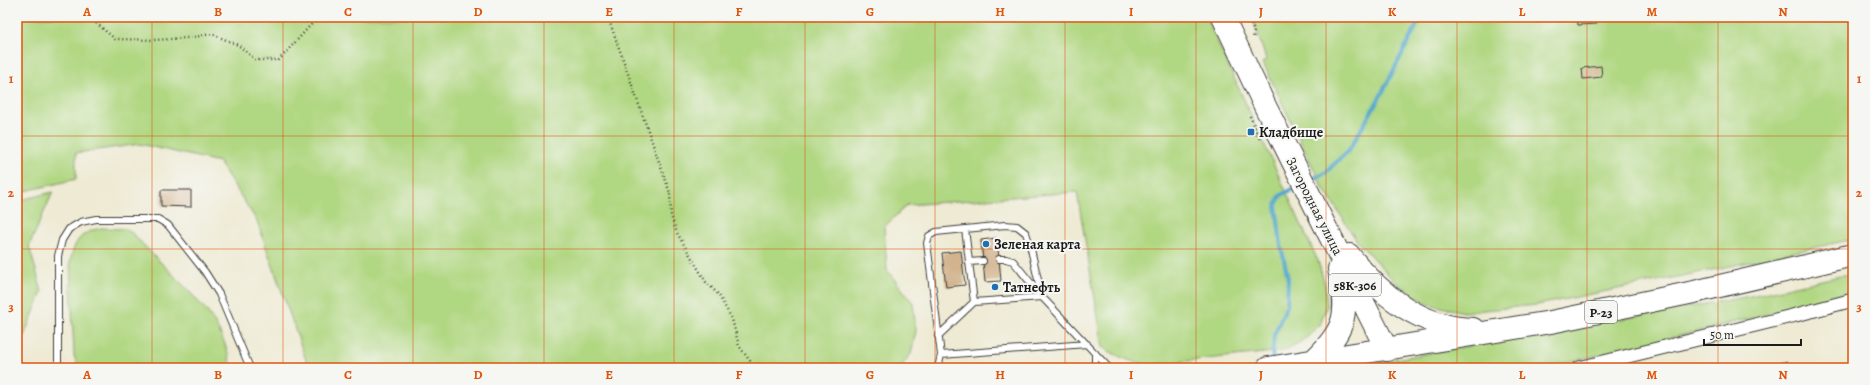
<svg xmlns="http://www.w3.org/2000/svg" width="1870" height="385" font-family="Alegreya,serif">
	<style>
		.green { fill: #b0d781; stroke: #667a4e }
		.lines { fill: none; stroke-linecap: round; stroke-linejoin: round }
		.stream { stroke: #52a7ce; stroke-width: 4 }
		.building { fill: #d2b38d }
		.service-casing { stroke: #3c3b37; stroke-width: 8 }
		.minor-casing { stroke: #3c3b37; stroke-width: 15 }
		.trunk-casing { stroke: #3c3b37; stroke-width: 24 }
		.path { stroke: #3c3b37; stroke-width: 2.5; stroke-dasharray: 1 3; stroke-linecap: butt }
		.service { stroke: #fff; stroke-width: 6 }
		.minor { stroke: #fff; stroke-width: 13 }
		.trunk { stroke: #fff; stroke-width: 22 }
		.grid { fill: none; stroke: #de560d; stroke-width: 1; stroke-opacity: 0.55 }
		.poi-dot { fill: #1f6fb2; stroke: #f6f6f2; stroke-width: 1.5 }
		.labels { text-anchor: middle; stroke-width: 4; stroke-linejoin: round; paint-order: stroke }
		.shield { fill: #f6f6f2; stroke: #5d5d5c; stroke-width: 1 }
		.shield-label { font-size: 13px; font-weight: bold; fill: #1c1c1c }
		.poi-label { font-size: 14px; font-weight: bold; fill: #1c1c1c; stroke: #f6f6f2; text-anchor: start }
		.street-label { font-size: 14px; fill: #1c1c1c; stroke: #f6f6f2 }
		.neatline { fill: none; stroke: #de560d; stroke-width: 1.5 }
		.grid-label { font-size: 13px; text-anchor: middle; font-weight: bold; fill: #de560d }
	</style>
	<rect width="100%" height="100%" fill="#f6f6f2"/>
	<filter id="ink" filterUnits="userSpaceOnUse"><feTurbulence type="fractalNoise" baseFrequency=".025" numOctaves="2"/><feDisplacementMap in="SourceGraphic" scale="8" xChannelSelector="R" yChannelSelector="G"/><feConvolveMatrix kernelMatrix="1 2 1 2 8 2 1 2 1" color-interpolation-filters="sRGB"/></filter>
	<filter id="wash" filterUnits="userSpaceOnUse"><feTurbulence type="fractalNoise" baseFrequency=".012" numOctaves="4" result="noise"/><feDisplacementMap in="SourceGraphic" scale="16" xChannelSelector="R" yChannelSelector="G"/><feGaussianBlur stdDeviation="0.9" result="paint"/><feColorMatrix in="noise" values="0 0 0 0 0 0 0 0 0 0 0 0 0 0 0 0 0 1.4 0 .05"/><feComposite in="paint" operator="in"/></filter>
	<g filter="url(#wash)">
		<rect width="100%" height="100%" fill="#eeead3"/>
		<path class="green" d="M 17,17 L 1206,17 L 1318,261 L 1325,285 L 1327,306 L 1320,325 L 1304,340 L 1283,351 L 1148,365 C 1131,362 1117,357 1103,347 L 1077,192 L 907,205 L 884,227 L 887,270 L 913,303 L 916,331 L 911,354 L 900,368 L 353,368 L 308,366 L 257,221 L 219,162 L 140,144 L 76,153 L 76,179 L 17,193 Z
			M 1252,17 L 1853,17 L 1853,239 L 1722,268 L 1537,305 L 1464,312 L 1428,304 L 1397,284 L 1357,241 L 1322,186 L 1263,63 L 1266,59 Z
			M 53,192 L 29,246 L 42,292 L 17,353 L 17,201 Z
			M 101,228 L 126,229 L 132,233 C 156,259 183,283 206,310 C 214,319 234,357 229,368 L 79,368 L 74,356 L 70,262 C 75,241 79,233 101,228 Z
			M 1853,273 L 1853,291 L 1796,307 L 1606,354 L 1535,368 L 1345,368 L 1751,296 Z"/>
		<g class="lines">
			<path class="stream" d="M 1309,181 L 1325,173 L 1349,150 L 1381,95 L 1421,17
				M 1272,362 L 1274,335 L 1287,305 L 1288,278 L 1281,246 L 1276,205 L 1280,196 L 1298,186"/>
		</g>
		<g id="blocks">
			<path class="building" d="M 1577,17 L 1599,17 L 1600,18 L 1597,19 L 1597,24 L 1578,25 Z
				M 1601,66 L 1602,77 L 1583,79 L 1582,68 Z
				M 161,190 L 191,190 L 191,207 L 161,206 Z
				M 997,238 L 1001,281 L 985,282 L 981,240 Z
				M 961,251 L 965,285 L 946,287 L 942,253 Z
				M 1787,361 L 1789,368 L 1767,368 Z"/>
		</g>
	</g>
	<g filter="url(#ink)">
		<use href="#blocks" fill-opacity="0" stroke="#3c3b37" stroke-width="1"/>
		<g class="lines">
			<defs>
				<path id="service" d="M 965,229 L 974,302
					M 999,259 L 1006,259 L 1013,261 L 1042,297 L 1109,368
					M 969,262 L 983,261
					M 938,336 L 974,302 L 1042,297
					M 941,355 L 1087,344
					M 58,368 L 58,256 L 62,240 L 69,229 L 81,222 L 96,219 L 158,219 L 168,225 L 205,272 L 219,294 L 250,368
					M 938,368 L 941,355 L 927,243 L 929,236 L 936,232 L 1005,225 L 1017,226 L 1026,233 L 1030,245 L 1042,297
					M 1095,368 L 1095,353"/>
				<path id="minor" d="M 1579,368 L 1796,315 L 1853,300"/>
				<path id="trunk" d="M 1223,17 L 1265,106 L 1387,350
					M 1349,255 C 1379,294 1421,328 1473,329
					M 1313,361 C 1347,329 1349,314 1339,269
					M 1268,368 L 1551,322 L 1694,292 L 1853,255"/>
			</defs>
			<use href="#service" class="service-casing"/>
			<use href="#minor" class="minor-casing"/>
			<use href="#trunk" class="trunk-casing"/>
			<path class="path" d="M 91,17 L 96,23 L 115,39 L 156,40 L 188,38 L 212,34 L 238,45 L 256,60 L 279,60 L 318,17
				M 608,17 L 670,193 L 671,216 L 677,233 L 706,282 L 718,294 L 732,319 L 739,346 L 750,361 L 752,368
				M 1248,17 L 1254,31 L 1253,39
				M 1250,116 L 1260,140"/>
			<use href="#service" class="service"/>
			<use href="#minor" class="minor"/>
			<use href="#trunk" class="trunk"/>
		</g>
	</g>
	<path class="grid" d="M 152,17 L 152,368M 283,17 L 283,368M 413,17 L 413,368M 544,17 L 544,368M 674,17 L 674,368M 805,17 L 805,368M 935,17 L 935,368M 1065,17 L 1065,368M 1196,17 L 1196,368M 1326,17 L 1326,368M 1457,17 L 1457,368M 1587,17 L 1587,368M 1718,17 L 1718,368M 17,136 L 1853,136M 17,249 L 1853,249"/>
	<g class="poi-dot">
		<rect x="1247" y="128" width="8" height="8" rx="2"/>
		<circle cx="986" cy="244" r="4"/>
		<circle cx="995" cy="287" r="4"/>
	</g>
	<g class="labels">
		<g class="shield">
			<rect x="1329" y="274" width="52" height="22" rx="3"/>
			<rect x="1585" y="301" width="32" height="22" rx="3"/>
		</g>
		<g class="shield-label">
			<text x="1355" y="290">58К-306</text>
			<text x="1601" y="317">Р-23</text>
		</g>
		<g class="poi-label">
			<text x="1259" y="137">Кладбище</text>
			<text x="994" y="249">Зеленая карта</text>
			<text x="1003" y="292">Татнефть</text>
		</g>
		<g class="street-label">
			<text transform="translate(1315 206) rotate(63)" y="5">Загородная улица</text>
		</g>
	</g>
	<rect width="1870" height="385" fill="none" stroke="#f6f6f2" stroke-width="44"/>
	<path d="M1704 339v6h97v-6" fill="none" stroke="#1c1c1c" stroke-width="2"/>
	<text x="1710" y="339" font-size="12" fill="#1c1c1c" stroke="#f6f6f2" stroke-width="3" paint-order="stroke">50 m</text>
	<rect x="22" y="22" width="1826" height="341" class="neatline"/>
	<g class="grid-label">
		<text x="87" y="16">A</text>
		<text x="218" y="16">B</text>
		<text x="348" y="16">C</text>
		<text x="478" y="16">D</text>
		<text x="609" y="16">E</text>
		<text x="739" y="16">F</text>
		<text x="870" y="16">G</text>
		<text x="1000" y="16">H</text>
		<text x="1131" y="16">I</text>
		<text x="1261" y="16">J</text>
		<text x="1392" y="16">K</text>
		<text x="1522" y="16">L</text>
		<text x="1652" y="16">M</text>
		<text x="1783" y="16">N</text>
		<text x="11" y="83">1</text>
		<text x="1859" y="83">1</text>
		<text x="11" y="197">2</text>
		<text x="1859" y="197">2</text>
		<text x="11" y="311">3</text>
		<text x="1859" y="311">3</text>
		<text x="87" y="379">A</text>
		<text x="218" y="379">B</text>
		<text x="348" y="379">C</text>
		<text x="478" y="379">D</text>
		<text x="609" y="379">E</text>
		<text x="739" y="379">F</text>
		<text x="870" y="379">G</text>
		<text x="1000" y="379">H</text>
		<text x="1131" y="379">I</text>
		<text x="1261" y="379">J</text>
		<text x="1392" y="379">K</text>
		<text x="1522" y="379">L</text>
		<text x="1652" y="379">M</text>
		<text x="1783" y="379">N</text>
	</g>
</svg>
